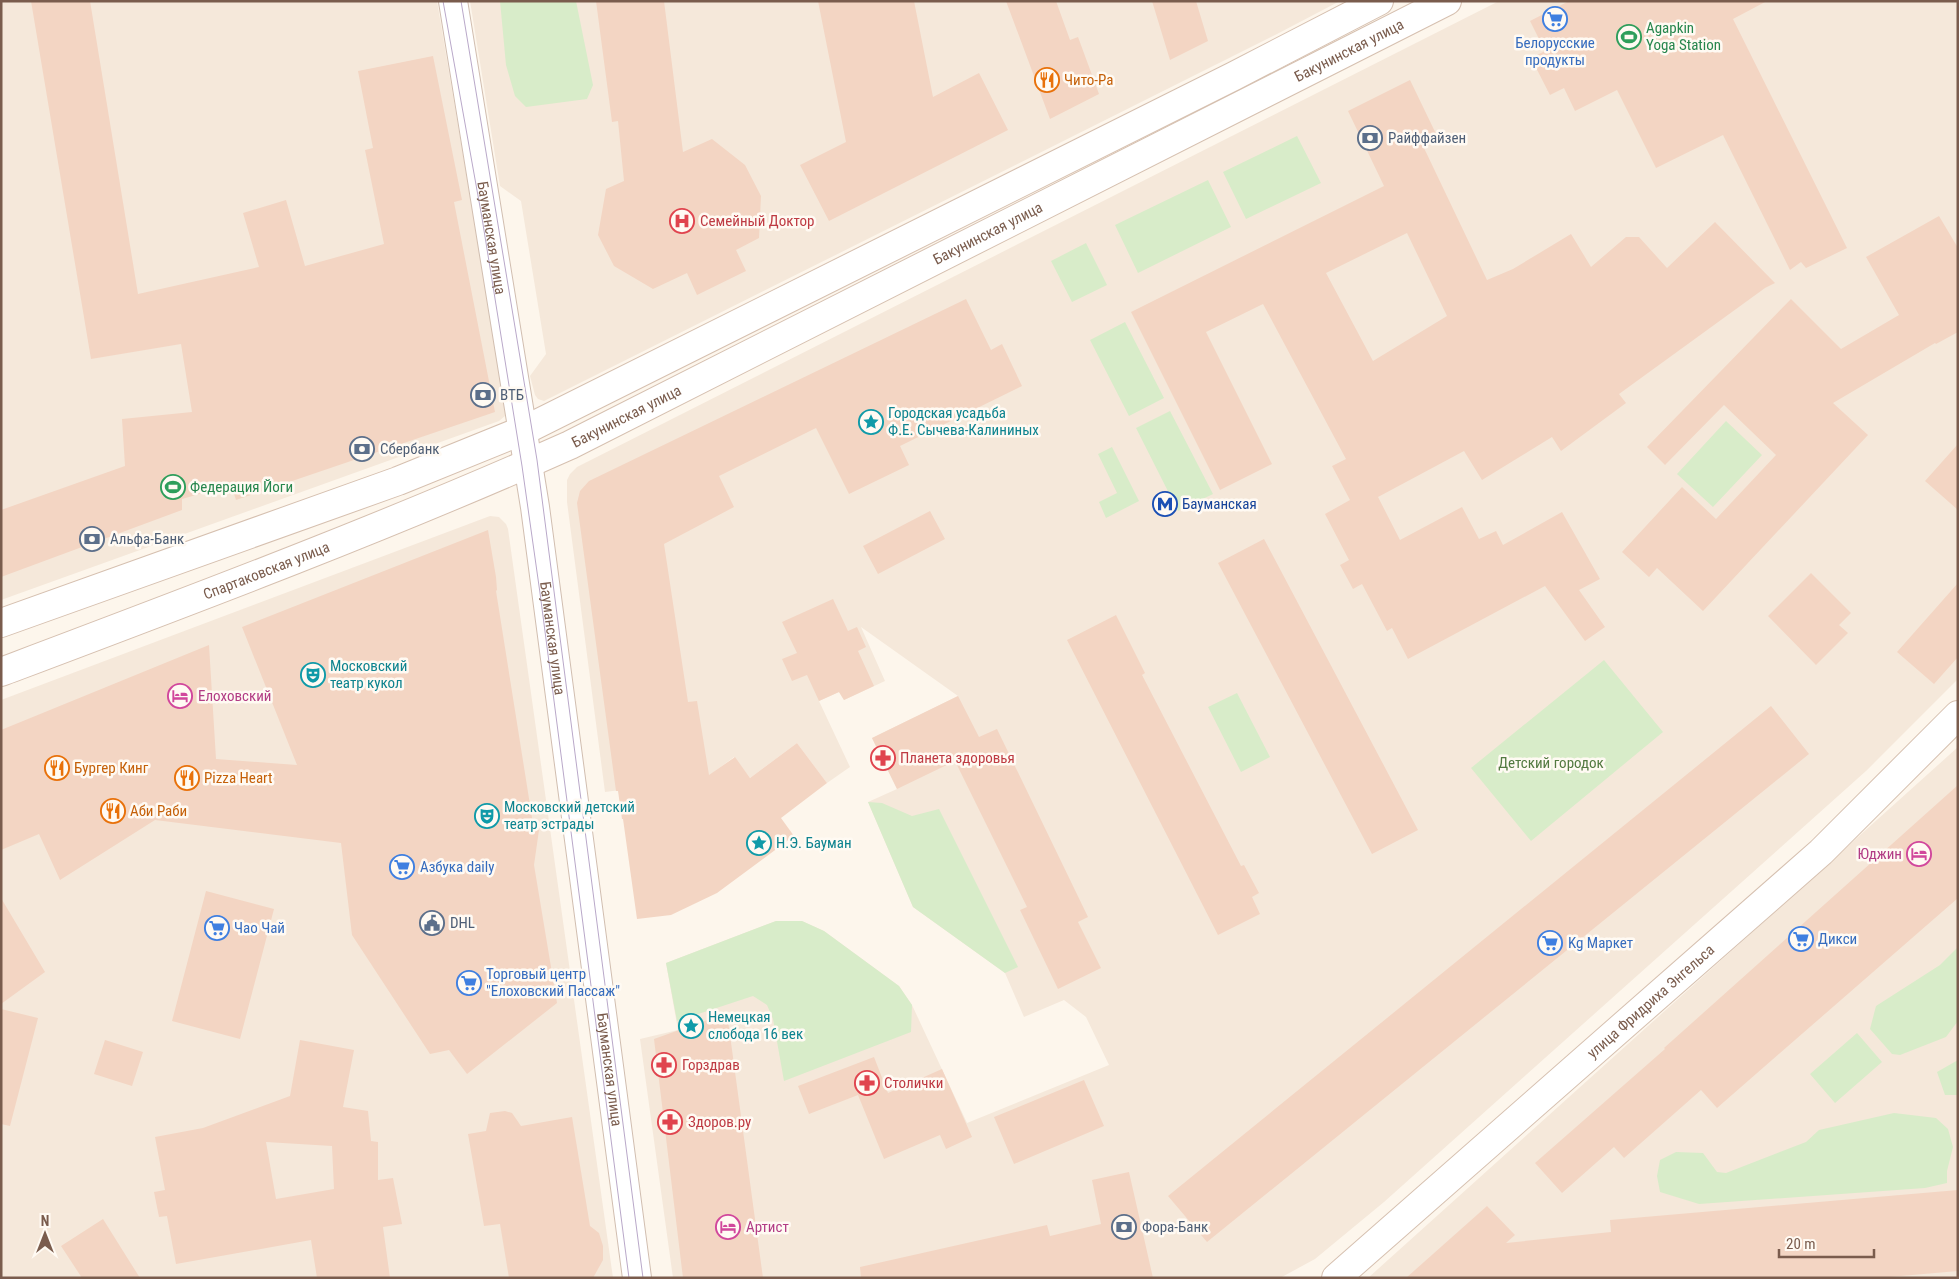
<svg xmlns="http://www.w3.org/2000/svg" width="1959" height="1279" font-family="'Roboto Condensed',sans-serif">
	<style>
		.residential { fill: #f5e8da }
		.green { fill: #d8ecc9 }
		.building { fill: #f3d5c3; fill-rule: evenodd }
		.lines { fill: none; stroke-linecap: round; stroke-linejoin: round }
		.street-casing { stroke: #d1beb0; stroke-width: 30 }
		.secondary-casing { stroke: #d6c0b0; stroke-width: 30 }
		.street { stroke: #fff; stroke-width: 28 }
		.secondary { stroke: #fff; stroke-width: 28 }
		.tram { stroke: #b9a8c9; stroke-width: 1 }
		.labels { text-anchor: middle; stroke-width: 5; stroke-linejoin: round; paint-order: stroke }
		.leisure-label { font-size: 15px; fill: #27864d; stroke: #fffaf3; text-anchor: start }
		.shop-label { font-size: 15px; fill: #366cbe; stroke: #fffaf3; text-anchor: start }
		.street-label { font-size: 15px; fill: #7a5c4d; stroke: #fffaf3 }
		.food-label { font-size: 15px; fill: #c56008; stroke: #fffaf3; text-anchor: start }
		.service-label { font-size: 15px; fill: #4e5e75; stroke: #fffaf3; text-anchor: start }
		.health-label { font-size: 15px; fill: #be3a42; stroke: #fffaf3; text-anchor: start }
		.culture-label { font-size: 15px; fill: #0d838f; stroke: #fffaf3; text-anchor: start }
		.transit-label { font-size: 15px; fill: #164399; stroke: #fffaf3; text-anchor: start }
		.hotel-label { font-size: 15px; fill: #b23c85; stroke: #fffaf3; text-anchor: start }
		.park-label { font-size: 15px; fill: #537a41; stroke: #fffaf3 }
	</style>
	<rect width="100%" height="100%" fill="#fdf6ec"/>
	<path class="residential" d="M 1,1 L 437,1 L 506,410 L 505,416 L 499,421 L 1,600 Z
		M 470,1 L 1340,1 L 1277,34 L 544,401 L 538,399 L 535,395 L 530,376 L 546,354 L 521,201 L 500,186 Z
		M 1499,1 L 1958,1 L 1958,679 L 1866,771 L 1384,1202 L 1315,1259 L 1280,1278 L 673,1278 L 640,1039 L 678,1030 L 666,963 L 776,921 L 802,921 L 824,931 L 899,986 L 912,1005 L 967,1123 L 1109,1065 L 1086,1017 L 1064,1000 L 1024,1017 L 1005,973 L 913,907 L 868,802 L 897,789 L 872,738 L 958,696 L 861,627 L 885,681 L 844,700 L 839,692 L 819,701 L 850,767 L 827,783 L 797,743 L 750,778 L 734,757 L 663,810 L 659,785 L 605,792 L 567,502 L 567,480 L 570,474 L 577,467 Z
		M 490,516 L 499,517 L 506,524 L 508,529 L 613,1278 L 1,1278 L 1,700 Z
		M 1958,747 L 1958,1278 L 1368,1278 Z"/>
	<path class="green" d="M 500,1 L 576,1 L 593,85 L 587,99 L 526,107 L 515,96 L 506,65 Z
		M 1297,136 L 1321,183 L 1246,219 L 1223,172 Z
		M 1208,180 L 1231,227 L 1138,273 L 1115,225 Z
		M 1086,243 L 1107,285 L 1072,302 L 1051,261 Z
		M 1125,322 L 1164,398 L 1129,416 L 1090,340 Z
		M 1170,411 L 1213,494 L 1178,511 L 1136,428 Z
		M 1726,421 L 1762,455 L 1713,507 L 1677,474 Z
		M 1112,447 L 1139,501 L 1106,518 L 1099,502 L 1117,493 L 1098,454 Z
		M 1604,660 L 1663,732 L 1531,841 L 1471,768 Z
		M 1237,693 L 1270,757 L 1241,772 L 1208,707 Z
		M 868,802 L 882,803 L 912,816 L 939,809 L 1018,967 L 1005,973 L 913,907 Z
		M 776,921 L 802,921 L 824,931 L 899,986 L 912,1005 L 911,1032 L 784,1081 L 773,1019 L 767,1005 L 753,996 L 677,1021 L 666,963 Z
		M 1958,947 L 1958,1021 L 1946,1037 L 1900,1055 L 1892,1054 L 1870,1029 L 1876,1006 L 1940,965 Z
		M 1857,1033 L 1882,1062 L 1835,1103 L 1810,1074 Z
		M 1958,1060 L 1958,1095 L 1945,1095 L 1937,1072 Z
		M 1894,1113 L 1936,1118 L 1948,1129 L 1953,1147 L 1947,1171 L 1947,1183 L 1925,1188 L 1699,1204 L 1660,1192 L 1657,1176 L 1660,1160 L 1676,1152 L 1703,1153 L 1717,1172 L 1726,1173 L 1806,1142 L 1819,1130 Z"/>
	<path class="building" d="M 31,1 L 90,1 L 138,294 L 259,267 L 243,213 L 286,200 L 305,266 L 384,244 L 365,150 L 373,148 L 358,71 L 433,56 L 462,200 L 454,202 L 495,412 L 236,500 L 231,485 L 182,499 L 182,510 L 1,577 L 1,510 L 125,466 L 122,419 L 192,412 L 181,344 L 91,359 Z
		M 596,1 L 664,1 L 683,152 L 712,139 L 745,165 L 761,196 L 759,238 L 736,250 L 746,271 L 697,295 L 687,273 L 653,289 L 614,266 L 598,235 L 606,189 L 624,181 L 618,121 L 612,122 Z
		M 818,1 L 914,1 L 933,97 L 979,73 L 1008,130 L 829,221 L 800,165 L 846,142 Z
		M 1006,1 L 1056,1 L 1070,40 L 1078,37 L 1099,94 L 1050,119 Z
		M 1152,1 L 1196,1 L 1208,41 L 1170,60 Z
		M 1569,1 L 1767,1 L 1733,19 L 1847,248 L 1806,268 L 1801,262 L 1790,270 L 1723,135 L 1656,168 L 1617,90 L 1575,111 L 1564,88 L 1550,95 L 1531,58 L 1545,51 L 1530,21 Z
		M 1410,80 L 1439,140 L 1424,148 L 1487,280 L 1513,269 L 1571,234 L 1591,267 L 1626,237 L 1639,237 L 1667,268 L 1715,222 L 1775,283 L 1765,288 L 1619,394 L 1626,403 L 1561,451 L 1552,437 L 1482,480 L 1464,451 L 1378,497 L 1400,540 L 1462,507 L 1479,539 L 1496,531 L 1503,545 L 1562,512 L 1600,579 L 1579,590 L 1605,627 L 1585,641 L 1545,586 L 1408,659 L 1392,628 L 1387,631 L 1362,584 L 1353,589 L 1340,565 L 1349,560 L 1325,514 L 1350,500 L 1332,466 L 1346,459 L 1263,304 L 1206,332 L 1272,464 L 1220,490 L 1131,312 L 1384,186 L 1348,111 ZM 1407,233 L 1447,316 L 1373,361 L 1326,273 Z
		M 1939,216 L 1958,248 L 1958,332 L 1936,344 L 1935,343 L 1833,403 L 1868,435 L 1703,611 L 1657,568 L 1649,577 L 1622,552 L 1682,487 L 1716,519 L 1776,455 L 1724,405 L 1665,465 L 1647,447 L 1791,299 L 1841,349 L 1899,315 L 1866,257 Z
		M 966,299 L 991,350 L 1002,344 L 1022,386 L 900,446 L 909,465 L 849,494 L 816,428 L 719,476 L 734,507 L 664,544 L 688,702 L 697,701 L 709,775 L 735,757 L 750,778 L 797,743 L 827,783 L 781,818 L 794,836 L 717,893 L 671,915 L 637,919 L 623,819 L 622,819 L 618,791 L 616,791 L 577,503 L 580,491 L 589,481 Z
		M 1958,444 L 1958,510 L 1925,481 Z
		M 930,511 L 945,539 L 878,574 L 863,546 Z
		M 488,530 L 496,577 L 497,590 L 496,591 L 534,830 L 539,830 L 534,865 L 557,1003 L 467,1074 L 449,1050 L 430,1054 L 352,935 L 341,843 L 155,820 L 60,880 L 39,834 L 1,850 L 1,730 L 209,645 L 216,759 L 297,765 L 242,627 Z
		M 1264,539 L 1418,830 L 1372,854 L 1218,563 Z
		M 1811,573 L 1851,613 L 1839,625 L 1848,633 L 1816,665 L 1768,616 Z
		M 1958,583 L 1958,657 L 1934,684 L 1897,652 Z
		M 833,599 L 848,631 L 857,627 L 866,647 L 858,651 L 874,686 L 844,700 L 839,692 L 819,701 L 807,675 L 792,681 L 782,659 L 797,653 L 782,622 Z
		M 1116,615 L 1145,673 L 1142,675 L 1241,866 L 1244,865 L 1259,893 L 1252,897 L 1260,914 L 1218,935 L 1067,640 Z
		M 958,696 L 979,737 L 997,729 L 1088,917 L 1078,922 L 1101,968 L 1058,989 L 1020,910 L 1027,907 L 955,761 L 897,789 L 872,738 Z
		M 1771,706 L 1809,754 L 1207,1242 L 1168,1196 Z
		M 1958,785 L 1958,898 L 1717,1108 L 1701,1090 L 1624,1158 L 1614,1147 L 1562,1193 L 1535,1163 L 1665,1049 L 1664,1048 Z
		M 206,891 L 274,909 L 240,1039 L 172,1021 Z
		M 1,898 L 45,972 L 1,1004 Z
		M 1,1009 L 38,1018 L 10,1126 L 1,1124 Z
		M 727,1013 L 763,1278 L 683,1278 L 654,1039 Z
		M 105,1040 L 143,1052 L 132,1086 L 94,1074 Z
		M 300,1040 L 354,1050 L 343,1107 L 368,1111 L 371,1141 L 378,1142 L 378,1180 L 393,1178 L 402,1224 L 383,1227 L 390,1278 L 317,1278 L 311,1240 L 176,1264 L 167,1216 L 159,1217 L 154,1192 L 165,1190 L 155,1137 L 203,1128 L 290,1096 ZM 266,1142 L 332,1146 L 334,1189 L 276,1199 Z
		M 874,1057 L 888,1093 L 942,1069 L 972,1137 L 946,1149 L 940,1135 L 884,1159 L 858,1095 L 809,1114 L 798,1086 Z
		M 1084,1080 L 1104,1126 L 1014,1164 L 994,1117 Z
		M 505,1111 L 512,1113 L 521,1126 L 572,1117 L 590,1226 L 599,1233 L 603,1246 L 603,1260 L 593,1278 L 509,1278 L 500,1224 L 484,1226 L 468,1134 L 486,1131 L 490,1113 Z
		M 1129,1172 L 1153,1278 L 861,1278 L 860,1267 L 1047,1225 L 1050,1236 L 1101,1224 L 1092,1180 Z
		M 1958,1190 L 1958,1271 L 1878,1278 L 1406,1278 L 1487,1206 L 1515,1235 L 1506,1243 L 1611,1232 L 1610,1220 Z
		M 103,1219 L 123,1251 L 140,1278 L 82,1278 L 61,1246 Z"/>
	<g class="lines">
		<defs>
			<g id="street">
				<path id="s1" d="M 453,1 L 535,507 L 637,1278"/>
			</g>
			<g id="secondary">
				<path d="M 1,623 L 398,481 L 531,427 L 1234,76 L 1379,1"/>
				<path id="s2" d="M 1,672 C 192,600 384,528 570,445 L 1447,1"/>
				<path id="s3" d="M 1336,1278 L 1821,852 L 1958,715"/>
			</g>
		</defs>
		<use href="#street" class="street-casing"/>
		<use href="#secondary" class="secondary-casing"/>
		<use href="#street" class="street"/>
		<use href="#secondary" class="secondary"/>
		<path class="tram" d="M 443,1 L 482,218 L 522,466 L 540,593 L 629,1278
			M 461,1 L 537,460 L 643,1278"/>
	</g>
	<defs>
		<symbol id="supermarket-ring" viewBox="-11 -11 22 22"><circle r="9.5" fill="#fffaf3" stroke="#3f7fe0" stroke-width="1.5"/><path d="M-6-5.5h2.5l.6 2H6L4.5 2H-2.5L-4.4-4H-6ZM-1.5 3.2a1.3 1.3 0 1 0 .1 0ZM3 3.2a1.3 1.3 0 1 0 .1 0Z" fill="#3f7fe0"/></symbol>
		<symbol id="stadium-ring" viewBox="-11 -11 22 22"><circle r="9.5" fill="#fffaf3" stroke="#2e9e5b" stroke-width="1.5"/><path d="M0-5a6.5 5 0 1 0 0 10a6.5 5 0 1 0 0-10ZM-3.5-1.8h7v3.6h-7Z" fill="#2e9e5b"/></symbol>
		<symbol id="restaurant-ring" viewBox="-11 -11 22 22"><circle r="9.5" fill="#fffaf3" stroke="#e8710a" stroke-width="1.5"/><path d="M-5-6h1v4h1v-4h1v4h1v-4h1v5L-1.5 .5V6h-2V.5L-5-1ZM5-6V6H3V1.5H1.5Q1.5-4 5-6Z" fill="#e8710a"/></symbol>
		<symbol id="bank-ring" viewBox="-11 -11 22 22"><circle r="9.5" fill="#fffaf3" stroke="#5c6f8a" stroke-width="1.5"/><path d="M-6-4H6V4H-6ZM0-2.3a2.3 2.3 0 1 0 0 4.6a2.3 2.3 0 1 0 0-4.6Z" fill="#5c6f8a"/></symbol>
		<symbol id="hospital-ring" viewBox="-11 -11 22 22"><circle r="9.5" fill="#fffaf3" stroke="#e0444e" stroke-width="1.5"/><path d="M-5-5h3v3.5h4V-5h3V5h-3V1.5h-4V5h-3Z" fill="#e0444e"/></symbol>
		<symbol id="sight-ring" viewBox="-11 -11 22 22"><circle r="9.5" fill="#fffaf3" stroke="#0f9aa8" stroke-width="1.5"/><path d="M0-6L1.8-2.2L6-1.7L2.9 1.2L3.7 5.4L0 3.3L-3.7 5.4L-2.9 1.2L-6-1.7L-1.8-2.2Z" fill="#0f9aa8"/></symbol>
		<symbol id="metro-ring" viewBox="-11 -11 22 22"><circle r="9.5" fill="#fffaf3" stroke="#1a4fb4" stroke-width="1.5"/><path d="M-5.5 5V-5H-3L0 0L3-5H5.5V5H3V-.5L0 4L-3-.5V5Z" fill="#1a4fb4"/></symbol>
		<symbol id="theatre-ring" viewBox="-11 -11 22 22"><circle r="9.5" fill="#fffaf3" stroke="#0f9aa8" stroke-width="1.5"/><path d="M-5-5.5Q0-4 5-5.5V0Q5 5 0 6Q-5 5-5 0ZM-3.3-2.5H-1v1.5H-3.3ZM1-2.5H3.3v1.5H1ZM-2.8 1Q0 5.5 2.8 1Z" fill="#0f9aa8"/></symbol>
		<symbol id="hotel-ring" viewBox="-11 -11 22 22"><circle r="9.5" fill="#fffaf3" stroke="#d1479c" stroke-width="1.5"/><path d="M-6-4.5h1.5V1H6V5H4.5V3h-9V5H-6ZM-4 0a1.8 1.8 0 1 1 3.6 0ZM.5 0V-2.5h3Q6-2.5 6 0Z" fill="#d1479c"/></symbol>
		<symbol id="pharmacy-ring" viewBox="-11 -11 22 22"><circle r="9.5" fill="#fffaf3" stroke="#e0444e" stroke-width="1.5"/><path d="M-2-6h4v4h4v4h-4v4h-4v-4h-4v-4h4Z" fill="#e0444e"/></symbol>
		<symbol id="civic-ring" viewBox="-11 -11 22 22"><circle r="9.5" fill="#fffaf3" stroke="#5c6f8a" stroke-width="1.5"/><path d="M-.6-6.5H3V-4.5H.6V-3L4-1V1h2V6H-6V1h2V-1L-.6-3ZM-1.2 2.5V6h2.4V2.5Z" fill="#5c6f8a"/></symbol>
	</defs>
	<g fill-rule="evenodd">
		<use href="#supermarket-ring" x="1541" y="5" width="28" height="28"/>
		<use href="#stadium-ring" x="1615" y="23" width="28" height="28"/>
		<use href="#restaurant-ring" x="1033" y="66" width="28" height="28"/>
		<use href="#bank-ring" x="1356" y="124" width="28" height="28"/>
		<use href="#hospital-ring" x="668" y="207" width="28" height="28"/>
		<use href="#bank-ring" x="469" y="381" width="28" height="28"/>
		<use href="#sight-ring" x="857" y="408" width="28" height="28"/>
		<use href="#bank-ring" x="348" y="435" width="28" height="28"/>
		<use href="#stadium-ring" x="159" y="473" width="28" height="28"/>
		<use href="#metro-ring" x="1151" y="490" width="28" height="28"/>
		<use href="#bank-ring" x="78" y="525" width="28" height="28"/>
		<use href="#theatre-ring" x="299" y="661" width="28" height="28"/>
		<use href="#hotel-ring" x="166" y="682" width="28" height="28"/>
		<use href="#pharmacy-ring" x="869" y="744" width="28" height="28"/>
		<use href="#restaurant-ring" x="43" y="754" width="28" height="28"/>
		<use href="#restaurant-ring" x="173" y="764" width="28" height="28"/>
		<use href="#restaurant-ring" x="99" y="797" width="28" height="28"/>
		<use href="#theatre-ring" x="473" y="802" width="28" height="28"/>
		<use href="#sight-ring" x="745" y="829" width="28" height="28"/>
		<use href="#hotel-ring" x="1905" y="840" width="28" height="28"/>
		<use href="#supermarket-ring" x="388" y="853" width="28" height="28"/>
		<use href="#civic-ring" x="418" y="909" width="28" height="28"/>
		<use href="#supermarket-ring" x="203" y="914" width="28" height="28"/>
		<use href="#supermarket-ring" x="1787" y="925" width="28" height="28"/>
		<use href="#supermarket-ring" x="1536" y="929" width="28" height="28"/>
		<use href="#supermarket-ring" x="455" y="969" width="28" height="28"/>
		<use href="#sight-ring" x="677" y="1012" width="28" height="28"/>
		<use href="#pharmacy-ring" x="650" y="1051" width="28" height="28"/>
		<use href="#pharmacy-ring" x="853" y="1069" width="28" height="28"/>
		<use href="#pharmacy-ring" x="656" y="1108" width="28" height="28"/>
		<use href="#hotel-ring" x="714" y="1213" width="28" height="28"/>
		<use href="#bank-ring" x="1110" y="1213" width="28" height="28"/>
	</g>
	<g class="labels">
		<g class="leisure-label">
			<text x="1646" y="33">Agapkin<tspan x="1646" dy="17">Yoga Station</tspan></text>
			<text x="190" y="492">Федерация Йоги</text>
		</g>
		<g class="shop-label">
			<text x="1555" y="48" text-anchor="middle">Белорусские<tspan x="1555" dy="17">продукты</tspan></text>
			<text x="420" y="872">Азбука daily</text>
			<text x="234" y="933">Чао Чай</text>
			<text x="1818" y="944">Дикси</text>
			<text x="1568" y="948">Kg Маркет</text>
			<text x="486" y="979">Торговый центр<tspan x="486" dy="17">"Елоховский Пассаж"</tspan></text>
		</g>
		<g class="street-label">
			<text dy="5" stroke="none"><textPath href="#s2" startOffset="1486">Бакунинская улица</textPath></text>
			<text dy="5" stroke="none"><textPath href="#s2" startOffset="1081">Бакунинская улица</textPath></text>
			<text dy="5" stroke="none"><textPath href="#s1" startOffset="240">Бауманская улица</textPath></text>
			<text dy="5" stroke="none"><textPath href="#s2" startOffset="676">Бакунинская улица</textPath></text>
			<text dy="5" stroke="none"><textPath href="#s2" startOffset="284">Спартаковская улица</textPath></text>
			<text dy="5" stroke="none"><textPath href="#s1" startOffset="645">Бауманская улица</textPath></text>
			<text dy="5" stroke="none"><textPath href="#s3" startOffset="419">улица Фридриха Энгельса</textPath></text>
			<text dy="5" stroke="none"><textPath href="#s1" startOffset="1080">Бауманская улица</textPath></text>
		</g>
		<g class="food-label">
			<text x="1064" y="85">Чито-Ра</text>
			<text x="74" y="773">Бургер Кинг</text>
			<text x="204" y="783">Pizza Heart</text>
			<text x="130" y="816">Аби Раби</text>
		</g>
		<g class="service-label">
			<text x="1388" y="143">Райффайзен</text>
			<text x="500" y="400">ВТБ</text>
			<text x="380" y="454">Сбербанк</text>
			<text x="110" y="544">Альфа-Банк</text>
			<text x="450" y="928">DHL</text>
			<text x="1142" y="1232">Фора-Банк</text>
		</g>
		<g class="health-label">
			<text x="700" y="226">Семейный Доктор</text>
			<text x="900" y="763">Планета здоровья</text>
			<text x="682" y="1070">Горздрав</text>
			<text x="884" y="1088">Столички</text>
			<text x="688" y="1127">Здоров.ру</text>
		</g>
		<g class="culture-label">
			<text x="888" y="418">Городская усадьба<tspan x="888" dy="17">Ф.Е. Сычева-Калининых</tspan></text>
			<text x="330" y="671">Московский<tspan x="330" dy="17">театр кукол</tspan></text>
			<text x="504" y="812">Московский детский<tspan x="504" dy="17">театр эстрады</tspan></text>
			<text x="776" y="848">Н.Э. Бауман</text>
			<text x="708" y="1022">Немецкая<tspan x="708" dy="17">слобода 16 век</tspan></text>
		</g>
		<g class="transit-label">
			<text x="1182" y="509">Бауманская</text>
		</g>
		<g class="hotel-label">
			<text x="198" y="701">Елоховский</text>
			<text x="1902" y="859" text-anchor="end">Юджин</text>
			<text x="746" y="1232">Артист</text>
		</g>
		<g class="park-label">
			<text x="1551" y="768">Детский городок</text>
		</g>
	</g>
	<rect width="1959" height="1279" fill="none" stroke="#7a5c4d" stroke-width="5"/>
	<g transform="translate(45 1234)" stroke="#fffaf3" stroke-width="4" paint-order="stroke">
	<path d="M0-4L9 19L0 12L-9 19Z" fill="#7a5c4d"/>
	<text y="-8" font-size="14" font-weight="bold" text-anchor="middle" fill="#7a5c4d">N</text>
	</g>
	<path d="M1779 1249v8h95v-8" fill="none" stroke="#7a5c4d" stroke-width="2.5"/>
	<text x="1786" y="1249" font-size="15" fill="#7a5c4d" stroke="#fffaf3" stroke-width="4" paint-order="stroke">20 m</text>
</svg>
